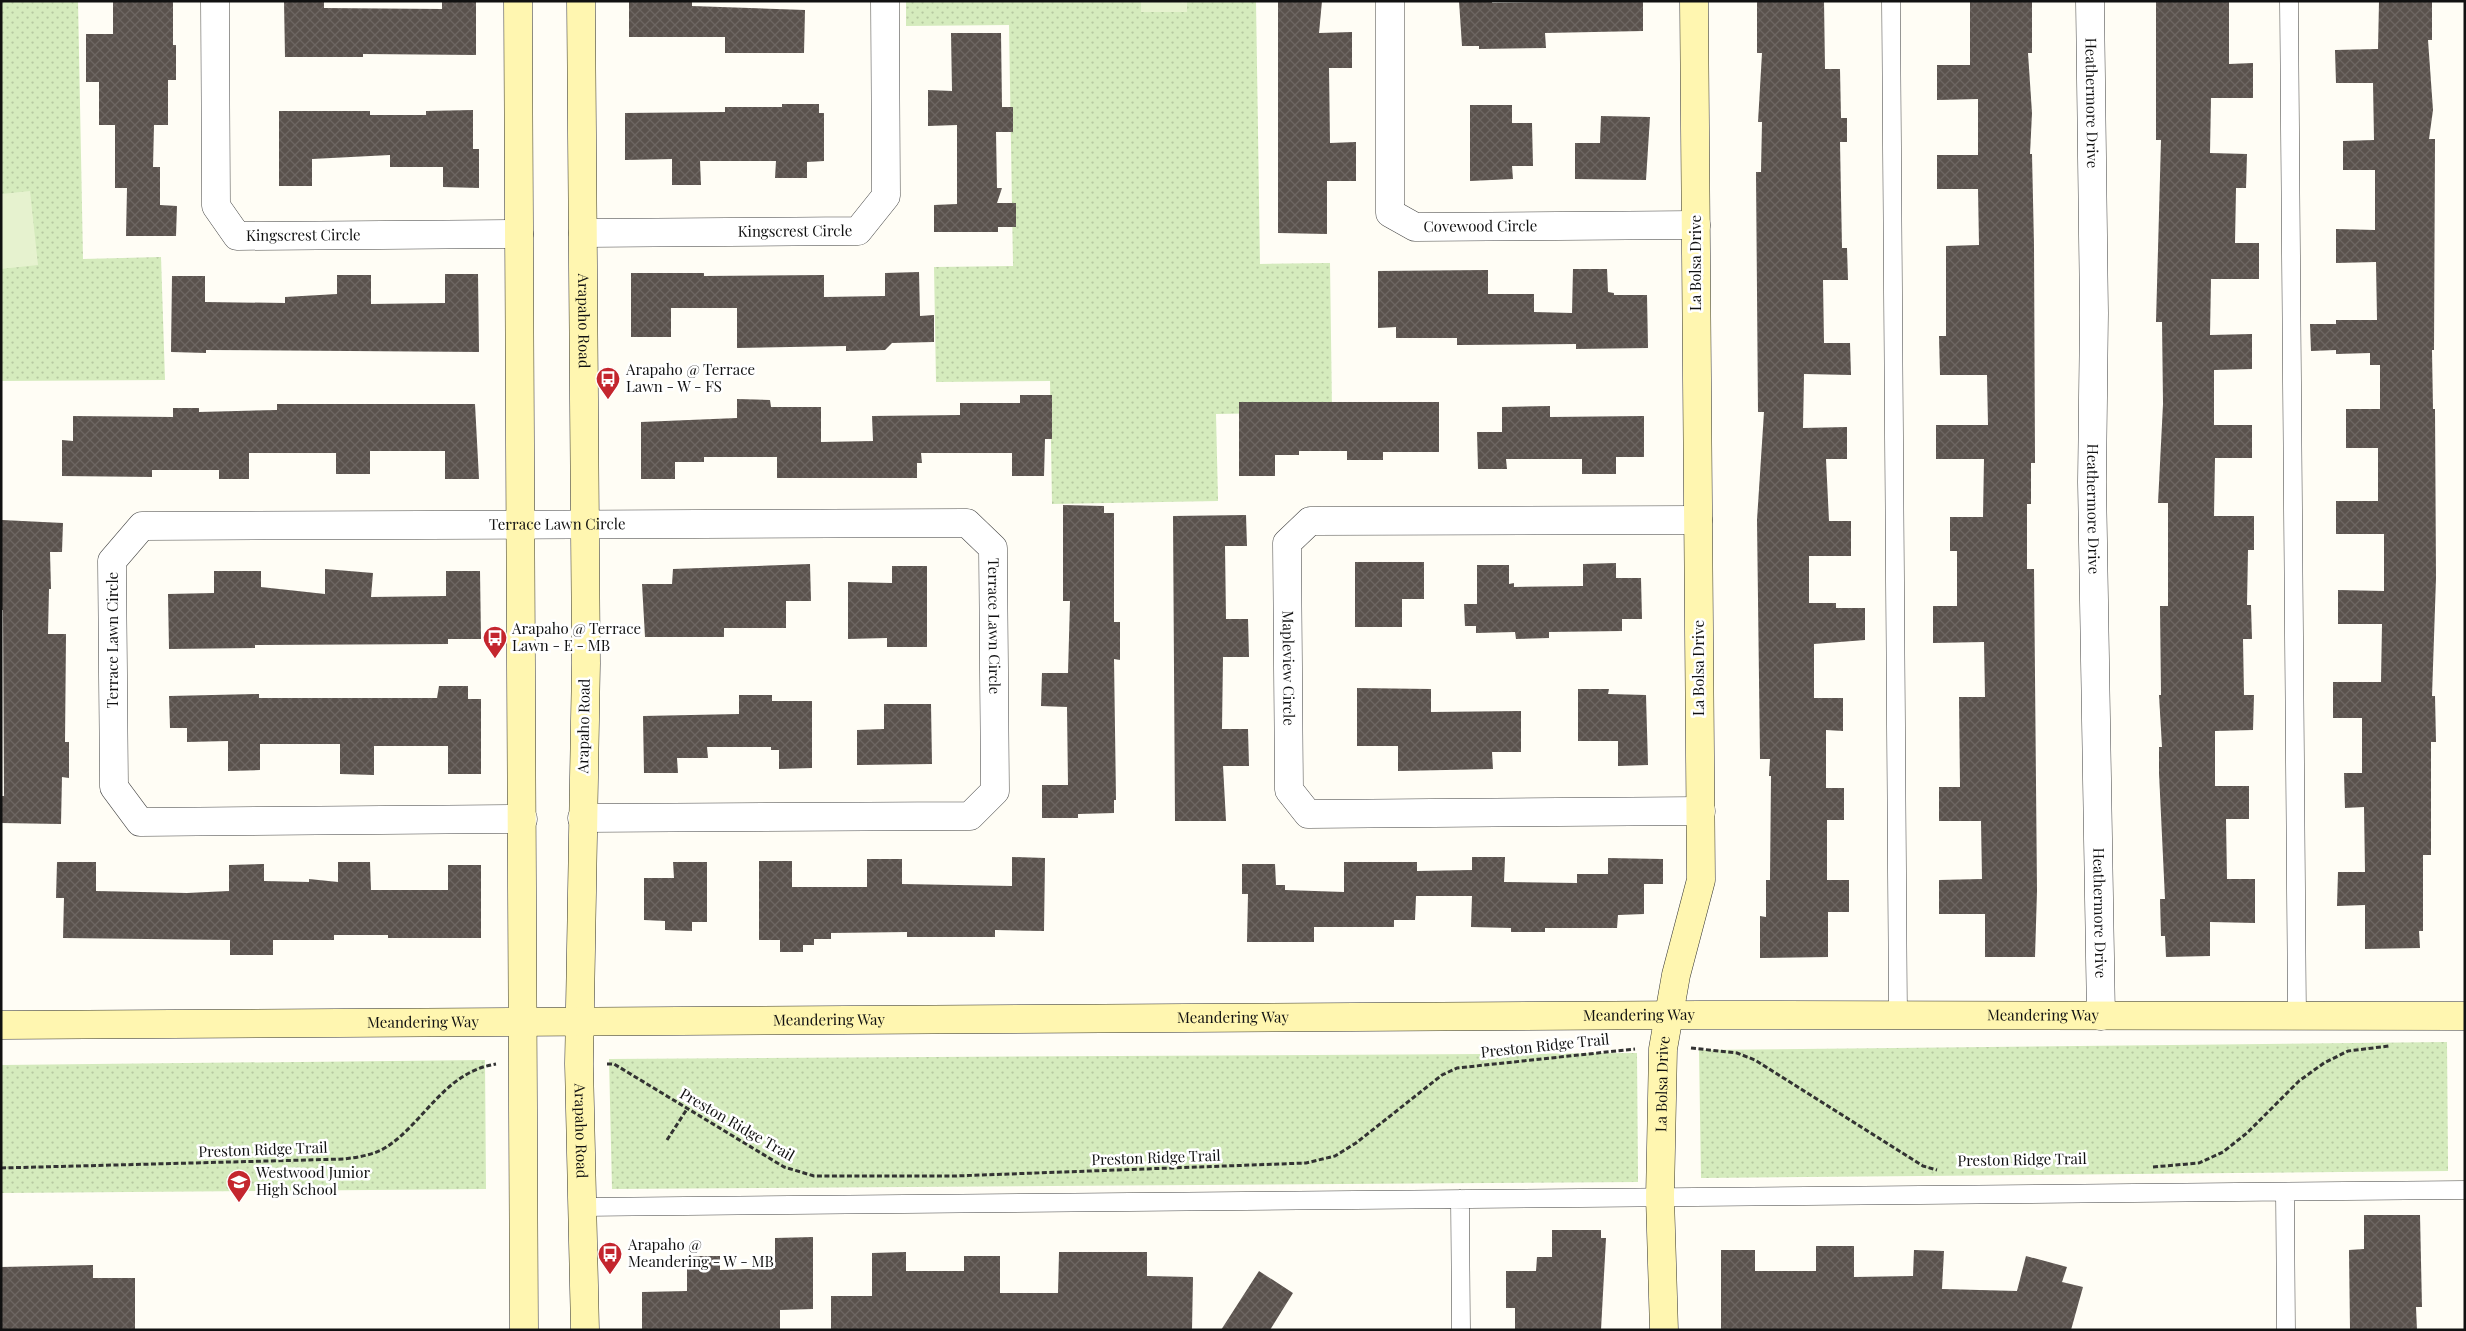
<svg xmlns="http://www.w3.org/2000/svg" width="2466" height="1331" font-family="'Playfair Display',serif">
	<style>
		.green { fill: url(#green-dots) }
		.pitch { fill: #e6f2cf }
		.building { fill: url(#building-cross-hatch) }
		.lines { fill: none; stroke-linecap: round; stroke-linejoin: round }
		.lane-casing { stroke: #444; stroke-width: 19 }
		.street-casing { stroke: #444; stroke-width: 29 }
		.secondary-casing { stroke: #333; stroke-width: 29 }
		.path { stroke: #333; stroke-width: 3; stroke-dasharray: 5 2.5; stroke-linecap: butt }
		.lane { stroke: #fff; stroke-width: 18 }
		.street { stroke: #fff; stroke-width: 28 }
		.secondary { stroke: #fff6b0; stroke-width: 28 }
		.labels { text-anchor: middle; stroke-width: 5; stroke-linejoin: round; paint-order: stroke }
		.street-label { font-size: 15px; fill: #111; stroke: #fff }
		.poi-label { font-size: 15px; fill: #111; stroke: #fff; text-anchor: start }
	</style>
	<defs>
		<pattern id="green-dots" width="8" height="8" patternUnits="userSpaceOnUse" patternTransform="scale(1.25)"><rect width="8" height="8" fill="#d5ebbd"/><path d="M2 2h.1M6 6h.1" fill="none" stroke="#b6c8a1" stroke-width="1.8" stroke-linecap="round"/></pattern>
		<pattern id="building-cross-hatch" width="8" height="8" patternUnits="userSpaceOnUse" patternTransform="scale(1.25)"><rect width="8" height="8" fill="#5a524d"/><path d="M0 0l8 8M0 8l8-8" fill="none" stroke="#6d6662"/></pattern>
	</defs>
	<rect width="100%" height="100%" fill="#fffdf5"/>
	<path class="green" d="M 1,1 L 78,1 L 83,259 L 161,257 L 165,380 L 1,381 Z
		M 906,1 L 1256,1 L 1260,264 L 1330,263 L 1332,412 L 1216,414 L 1218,501 L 1052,504 L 1050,381 L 936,382 L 934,267 L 1013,266 L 1009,25 L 906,26 Z
		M 2447,1042 L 2448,1171 L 1701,1178 L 1699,1050 Z
		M 1637,1053 L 1638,1182 L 612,1189 L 609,1059 Z
		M 485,1060 L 486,1189 L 1,1193 L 1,1065 Z"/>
	<path class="pitch" d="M 1141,1 L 1187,1 L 1187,12 L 1141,12 Z
		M 30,191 L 38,265 L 1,269 L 1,194 Z"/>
	<path class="building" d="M 113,1 L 173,1 L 173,45 L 176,45 L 176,80 L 168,80 L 168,125 L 154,125 L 153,167 L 160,167 L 160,205 L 177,206 L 176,236 L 126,236 L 127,188 L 115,188 L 115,125 L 99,125 L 99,82 L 86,82 L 86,34 L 113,34 Z
		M 284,1 L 324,1 L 324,8 L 442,9 L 442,1 L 476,1 L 476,55 L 363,54 L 363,57 L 285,57 Z
		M 629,1 L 692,1 L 692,6 L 805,10 L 804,53 L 725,53 L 725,37 L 629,37 Z
		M 1278,1 L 1322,1 L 1319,33 L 1352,32 L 1352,68 L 1329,68 L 1330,143 L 1356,142 L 1356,181 L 1327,181 L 1327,234 L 1278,233 Z
		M 1459,1 L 1492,1 L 1492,3 L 1643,1 L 1643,31 L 1545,33 L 1546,48 L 1479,49 L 1479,46 L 1462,46 Z
		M 1757,1 L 1824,1 L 1825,69 L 1840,69 L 1841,118 L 1847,118 L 1847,142 L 1840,142 L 1842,248 L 1847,248 L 1848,280 L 1823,280 L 1824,343 L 1850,343 L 1851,375 L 1804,374 L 1803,428 L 1847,427 L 1847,459 L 1826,459 L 1829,521 L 1851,521 L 1851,556 L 1809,556 L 1809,603 L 1836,603 L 1836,608 L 1865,608 L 1865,640 L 1814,644 L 1814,698 L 1843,698 L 1843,731 L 1826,730 L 1826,788 L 1844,788 L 1844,820 L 1827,820 L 1827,880 L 1849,880 L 1849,912 L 1828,912 L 1828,957 L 1760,958 L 1760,916 L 1766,917 L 1766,880 L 1770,880 L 1771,776 L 1769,776 L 1770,759 L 1760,759 L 1757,520 L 1764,412 L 1758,412 L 1756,172 L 1761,172 L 1762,122 L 1758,122 L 1762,53 L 1757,53 Z
		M 1970,1 L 2032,1 L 2032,53 L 2028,53 L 2032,113 L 2030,154 L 2032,154 L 2034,245 L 2035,463 L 2031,463 L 2031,504 L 2027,504 L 2027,569 L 2034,569 L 2037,891 L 2035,957 L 1985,957 L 1985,914 L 1939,914 L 1939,880 L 1982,879 L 1981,821 L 1939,821 L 1939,787 L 1960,787 L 1959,697 L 1985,697 L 1984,642 L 1933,643 L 1933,606 L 1957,606 L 1957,551 L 1950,551 L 1950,517 L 1983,517 L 1984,459 L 1936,459 L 1936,425 L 1988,425 L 1987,375 L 1940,375 L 1939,336 L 1946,336 L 1946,246 L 1979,245 L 1978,189 L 1937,189 L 1937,155 L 1978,155 L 1978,99 L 1937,100 L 1937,65 L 1970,65 Z
		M 2156,1 L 2229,1 L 2229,64 L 2253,63 L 2253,98 L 2211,98 L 2210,153 L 2247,154 L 2246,188 L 2236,188 L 2235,243 L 2259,243 L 2259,279 L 2211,279 L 2210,335 L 2252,334 L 2252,369 L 2214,370 L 2214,425 L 2252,425 L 2252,458 L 2215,458 L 2214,516 L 2254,516 L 2254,550 L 2248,550 L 2247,605 L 2251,605 L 2252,639 L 2243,639 L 2244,695 L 2254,695 L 2253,730 L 2215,731 L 2215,786 L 2249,786 L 2249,819 L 2226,819 L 2227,879 L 2255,879 L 2255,923 L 2210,922 L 2210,956 L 2166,957 L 2165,936 L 2161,936 L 2160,899 L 2165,899 L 2159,773 L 2159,747 L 2162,747 L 2159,695 L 2161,695 L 2160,606 L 2168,606 L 2168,503 L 2158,503 L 2163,404 L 2162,322 L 2156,322 L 2161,140 L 2156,140 Z
		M 2379,1 L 2432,1 L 2432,40 L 2428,40 L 2433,110 L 2429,139 L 2435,139 L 2434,350 L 2432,350 L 2433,409 L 2435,409 L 2436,578 L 2432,696 L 2435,696 L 2436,742 L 2431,742 L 2431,855 L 2423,855 L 2423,931 L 2419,931 L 2420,948 L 2365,949 L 2365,905 L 2337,906 L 2338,872 L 2365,872 L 2364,807 L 2345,808 L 2344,773 L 2362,773 L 2362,718 L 2333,718 L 2333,682 L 2381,682 L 2382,624 L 2338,624 L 2338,590 L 2384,591 L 2384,534 L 2336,534 L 2336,501 L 2378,501 L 2378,448 L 2346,448 L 2346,409 L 2380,409 L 2380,365 L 2370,365 L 2370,353 L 2336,354 L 2336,350 L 2311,351 L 2310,324 L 2336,324 L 2336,320 L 2377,320 L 2376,262 L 2336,263 L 2336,229 L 2375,230 L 2375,170 L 2343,170 L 2343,141 L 2374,140 L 2373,83 L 2336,83 L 2335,50 L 2378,49 Z
		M 951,33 L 1001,33 L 1002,107 L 1013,107 L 1013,132 L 996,132 L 997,188 L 1002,188 L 997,203 L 1016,203 L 1016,227 L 998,227 L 998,232 L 934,232 L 934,205 L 957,204 L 957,125 L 928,126 L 928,90 L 952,91 Z
		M 782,104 L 819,104 L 819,113 L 824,113 L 824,161 L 807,162 L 807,178 L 775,178 L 776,161 L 700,161 L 701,185 L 672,185 L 672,159 L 625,160 L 625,113 L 725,112 L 725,107 L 782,107 Z
		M 1470,105 L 1512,105 L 1512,123 L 1532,123 L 1533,166 L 1512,166 L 1513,179 L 1470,181 Z
		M 473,110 L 473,149 L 479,149 L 479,188 L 443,187 L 443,167 L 390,167 L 390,155 L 312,159 L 312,186 L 279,186 L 279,111 L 370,111 L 370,115 L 426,115 L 426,111 Z
		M 1601,116 L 1650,117 L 1646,180 L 1575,179 L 1575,143 L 1600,143 Z
		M 1573,269 L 1607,269 L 1608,292 L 1614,293 L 1614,295 L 1647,295 L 1648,348 L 1576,349 L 1576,344 L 1457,345 L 1457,338 L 1396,338 L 1396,327 L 1378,328 L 1378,271 L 1488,270 L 1488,294 L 1534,294 L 1534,312 L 1572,313 Z
		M 919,272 L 920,316 L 934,315 L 934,342 L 892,343 L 885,350 L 846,351 L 846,346 L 737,348 L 737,308 L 671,308 L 671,337 L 631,337 L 631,273 L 704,273 L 704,276 L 824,275 L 824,297 L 885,296 L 885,273 Z
		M 445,274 L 478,274 L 479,352 L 206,350 L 206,353 L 171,352 L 172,276 L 205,276 L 205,302 L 285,303 L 285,297 L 337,294 L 337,275 L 371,275 L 371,304 L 445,303 Z
		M 1020,395 L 1052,395 L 1052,439 L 1045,439 L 1044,476 L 1012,476 L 1012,453 L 921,453 L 922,463 L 917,463 L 917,478 L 777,478 L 777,457 L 704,457 L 704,462 L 675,462 L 675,479 L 641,479 L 641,422 L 737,418 L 737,399 L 770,400 L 771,407 L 821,407 L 821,442 L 873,441 L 872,416 L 960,415 L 960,403 L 1020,403 Z
		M 1239,402 L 1439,402 L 1439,452 L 1383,452 L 1383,460 L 1347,460 L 1347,451 L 1299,451 L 1299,455 L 1275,455 L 1275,476 L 1239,476 Z
		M 277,404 L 475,404 L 479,479 L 445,479 L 445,451 L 370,451 L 370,474 L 336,474 L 336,453 L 249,453 L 249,479 L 219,479 L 219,470 L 152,470 L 152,477 L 62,476 L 62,440 L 73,441 L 73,416 L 173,417 L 173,408 L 199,408 L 199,412 L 277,410 Z
		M 1550,406 L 1550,417 L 1644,416 L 1644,457 L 1616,457 L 1616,474 L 1582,474 L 1582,459 L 1506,459 L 1507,469 L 1478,469 L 1477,432 L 1502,432 L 1502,407 Z
		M 1063,505 L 1104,506 L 1104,513 L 1114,513 L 1114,622 L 1120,622 L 1120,660 L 1114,659 L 1116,800 L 1114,800 L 1114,813 L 1078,814 L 1078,818 L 1042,818 L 1042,785 L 1068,785 L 1067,707 L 1041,706 L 1042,673 L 1068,673 L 1070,601 L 1063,601 Z
		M 1246,515 L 1247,546 L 1225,546 L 1226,619 L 1248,619 L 1249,657 L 1223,657 L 1222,729 L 1248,729 L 1249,766 L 1223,766 L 1226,821 L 1175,821 L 1173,516 Z
		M 2,520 L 63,523 L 62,552 L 50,552 L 51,589 L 49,589 L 48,634 L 66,634 L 65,742 L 69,742 L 69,778 L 62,777 L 61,824 L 1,823 L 1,796 L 4,796 L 3,610 L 1,610 Z
		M 1355,562 L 1424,562 L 1424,599 L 1402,599 L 1402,627 L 1355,627 Z
		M 1616,563 L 1616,578 L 1641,578 L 1642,619 L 1622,619 L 1622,631 L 1549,632 L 1549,638 L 1516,639 L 1515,632 L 1476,633 L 1476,626 L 1465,626 L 1464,604 L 1477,604 L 1477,565 L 1509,565 L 1509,584 L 1514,583 L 1514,587 L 1583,586 L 1583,564 Z
		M 810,564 L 811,601 L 786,601 L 786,628 L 724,628 L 724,637 L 645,637 L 642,584 L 672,584 L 673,569 Z
		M 892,566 L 927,566 L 927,647 L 887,647 L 887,638 L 848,639 L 848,582 L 892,583 Z
		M 325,569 L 373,573 L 371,597 L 446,596 L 446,571 L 480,571 L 481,639 L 448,639 L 448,644 L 255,645 L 255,648 L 169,649 L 168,594 L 214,593 L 214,571 L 261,571 L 261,587 L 325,594 Z
		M 439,686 L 468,686 L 468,699 L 481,699 L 481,774 L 448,774 L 448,746 L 374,746 L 374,775 L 340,774 L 340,744 L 260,744 L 260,770 L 228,771 L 228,741 L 187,742 L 187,728 L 170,728 L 169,696 L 259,694 L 259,698 L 437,698 Z
		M 1357,688 L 1431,689 L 1431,712 L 1521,711 L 1521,752 L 1492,752 L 1493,769 L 1398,771 L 1398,746 L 1357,746 Z
		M 1578,689 L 1609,689 L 1608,694 L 1646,695 L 1648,765 L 1618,766 L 1618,741 L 1578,741 Z
		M 739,695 L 772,695 L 772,701 L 812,701 L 812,768 L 779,769 L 779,750 L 771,750 L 771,747 L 707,747 L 708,758 L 677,758 L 678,773 L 644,773 L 643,716 L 739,714 Z
		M 884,704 L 931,704 L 932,764 L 857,765 L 857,730 L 884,729 Z
		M 1012,857 L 1045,858 L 1044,931 L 995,930 L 995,937 L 907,937 L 907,932 L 831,933 L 831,939 L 814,939 L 814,945 L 803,945 L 803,952 L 780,952 L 780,940 L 759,940 L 759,861 L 792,861 L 792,887 L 867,887 L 867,859 L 902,859 L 902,884 L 1012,886 Z
		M 1472,857 L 1505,857 L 1504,882 L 1577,883 L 1577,874 L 1608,874 L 1608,858 L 1663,859 L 1663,884 L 1644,884 L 1644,914 L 1618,915 L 1617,928 L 1545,928 L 1545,932 L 1511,932 L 1511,928 L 1471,927 L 1472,896 L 1416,896 L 1415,920 L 1394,920 L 1394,927 L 1314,927 L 1314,942 L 1247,942 L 1248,894 L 1242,894 L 1242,864 L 1275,864 L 1276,885 L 1285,885 L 1285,890 L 1344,892 L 1344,862 L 1417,862 L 1417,871 L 1472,870 Z
		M 57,862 L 96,862 L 96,891 L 187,893 L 229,891 L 229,865 L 264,864 L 264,881 L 309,882 L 309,879 L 338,882 L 338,862 L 370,862 L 371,890 L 448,890 L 448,865 L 481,865 L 481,938 L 388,938 L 388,935 L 334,935 L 334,940 L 273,940 L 273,955 L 230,955 L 230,940 L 63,938 L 64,898 L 56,898 Z
		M 673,862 L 707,862 L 707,922 L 692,922 L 692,931 L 665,930 L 665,921 L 644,920 L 644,878 L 674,878 Z
		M 2364,1215 L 2420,1215 L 2422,1307 L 2416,1307 L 2417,1330 L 2350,1330 L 2349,1250 L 2364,1249 Z
		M 1552,1230 L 1601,1230 L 1601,1238 L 1606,1238 L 1601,1330 L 1515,1330 L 1515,1308 L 1506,1308 L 1506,1271 L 1536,1271 L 1537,1257 L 1552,1257 Z
		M 813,1237 L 813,1309 L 780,1310 L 780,1330 L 642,1330 L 642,1292 L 687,1291 L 687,1256 L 720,1256 L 720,1270 L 775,1268 L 775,1238 Z
		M 1816,1246 L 1854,1246 L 1854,1277 L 1913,1276 L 1914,1250 L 1944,1251 L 1942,1289 L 2017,1291 L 2026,1256 L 2067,1267 L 2062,1282 L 2083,1287 L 2071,1330 L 1721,1330 L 1721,1250 L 1755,1250 L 1755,1271 L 1816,1271 Z
		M 906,1252 L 906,1271 L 964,1271 L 964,1256 L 1000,1256 L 1000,1293 L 1058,1293 L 1059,1252 L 1147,1252 L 1147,1276 L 1193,1277 L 1192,1330 L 831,1330 L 831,1296 L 872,1296 L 872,1253 Z
		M 93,1265 L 93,1278 L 135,1278 L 135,1330 L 1,1330 L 1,1267 Z
		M 1259,1271 L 1293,1293 L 1270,1330 L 1221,1330 Z"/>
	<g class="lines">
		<defs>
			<path id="lane" d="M 1891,1 L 1898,1016
				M 2289,1 L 2297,1016
				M 2285,1192 L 2286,1330
				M 1460,1199 L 1461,1330
				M 581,1207 L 2465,1190"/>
			<g id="street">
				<path id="s1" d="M 215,1 L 216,206 L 237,236 L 519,234"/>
				<path id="s2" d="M 1390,1 L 1390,213 L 1415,227 L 1696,225"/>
				<path id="s3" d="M 2090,1 L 2094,313 L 2092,482 L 2101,1016"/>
				<path id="s4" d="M 583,233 L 858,231 L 886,196 L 885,1"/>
				<path id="s5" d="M 1698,520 L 1310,521 L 1287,543 L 1289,790 L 1308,814 L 1701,811"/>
				<path id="s6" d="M 523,819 L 140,822 L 114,787 L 112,561 L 142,526 L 967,523 L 993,548 L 995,791 L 970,816 L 582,818"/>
			</g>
			<g id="secondary">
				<path d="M 518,1 L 524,1330"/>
				<path id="s7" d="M 581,1 L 586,663 L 579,1064 L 585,1330"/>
				<path id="s8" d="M 1,1025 L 1700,1015 L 2465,1016"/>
				<path id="s9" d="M 1664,1330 L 1660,1197 L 1663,1049 L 1676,975 L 1701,880 L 1694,1"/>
			</g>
		</defs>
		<use href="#lane" class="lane-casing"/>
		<use href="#street" class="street-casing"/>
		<use href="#secondary" class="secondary-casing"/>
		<path class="path" d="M 1691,1048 L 1737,1053 L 1755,1060 L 1923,1166 L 1937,1170
			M 607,1064 L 614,1064 L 784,1167 L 814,1176 L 955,1176 L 1306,1163 L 1335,1156 L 1356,1143 L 1442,1075 L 1457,1068 L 1635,1049
			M 667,1140 L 687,1109
			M 2153,1167 L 2199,1163 L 2223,1152 L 2247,1133 L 2299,1081 L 2324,1063 L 2348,1051 L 2389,1046
			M 1,1168 L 344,1159 C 359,1157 375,1155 388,1146 C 426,1120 445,1072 496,1064"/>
		<use href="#lane" class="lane"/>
		<use href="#street" class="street"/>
		<use href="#secondary" class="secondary"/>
	</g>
	<defs>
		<symbol id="bus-pin" viewBox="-11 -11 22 30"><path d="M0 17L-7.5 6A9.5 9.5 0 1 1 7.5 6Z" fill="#c4262e" stroke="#fff"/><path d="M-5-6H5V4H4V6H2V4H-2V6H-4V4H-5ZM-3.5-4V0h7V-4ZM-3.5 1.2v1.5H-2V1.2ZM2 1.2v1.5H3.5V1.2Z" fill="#fff"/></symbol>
		<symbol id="school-pin" viewBox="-11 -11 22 30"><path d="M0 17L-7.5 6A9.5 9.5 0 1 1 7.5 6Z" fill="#c4262e" stroke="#fff"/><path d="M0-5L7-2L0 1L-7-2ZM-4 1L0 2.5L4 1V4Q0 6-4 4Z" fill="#fff"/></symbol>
	</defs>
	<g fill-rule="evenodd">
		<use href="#bus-pin" x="594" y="365" width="28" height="38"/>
		<use href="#bus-pin" x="481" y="624" width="28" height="38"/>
		<use href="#school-pin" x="225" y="1168" width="28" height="38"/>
		<use href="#bus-pin" x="596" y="1240" width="28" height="38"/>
	</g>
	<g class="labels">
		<g class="street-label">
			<text dy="5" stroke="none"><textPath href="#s3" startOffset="102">Heathermore Drive</textPath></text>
			<text dy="5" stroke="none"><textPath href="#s2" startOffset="306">Covewood Circle</textPath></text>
			<text dy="5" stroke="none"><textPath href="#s4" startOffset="212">Kingscrest Circle</textPath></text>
			<text dy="5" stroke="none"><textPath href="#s1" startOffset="308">Kingscrest Circle</textPath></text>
			<text transform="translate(1696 263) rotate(-90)" y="5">La Bolsa Drive</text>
			<text dy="5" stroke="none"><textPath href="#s7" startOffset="320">Arapaho Road</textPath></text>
			<text dy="5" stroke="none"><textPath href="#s3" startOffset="508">Heathermore Drive</textPath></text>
			<text dy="5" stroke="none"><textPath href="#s6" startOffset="1114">Terrace Lawn Circle</textPath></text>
			<text dy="5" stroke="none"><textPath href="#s6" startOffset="1638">Terrace Lawn Circle</textPath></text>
			<text transform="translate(113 640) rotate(-90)" y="5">Terrace Lawn Circle</text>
			<text dy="5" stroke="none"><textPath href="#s5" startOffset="545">Mapleview Circle</textPath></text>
			<text transform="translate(1699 668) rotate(-90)" y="5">La Bolsa Drive</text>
			<text transform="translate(584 726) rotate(-89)" y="5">Arapaho Road</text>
			<text dy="5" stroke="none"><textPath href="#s3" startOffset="912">Heathermore Drive</textPath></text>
			<text dy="5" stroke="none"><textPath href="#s8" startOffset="1638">Meandering Way</textPath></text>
			<text dy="5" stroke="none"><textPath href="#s8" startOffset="2042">Meandering Way</textPath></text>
			<text dy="5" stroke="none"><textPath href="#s8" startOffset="1232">Meandering Way</textPath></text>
			<text dy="5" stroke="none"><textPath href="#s8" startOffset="828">Meandering Way</textPath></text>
			<text dy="5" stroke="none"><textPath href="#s8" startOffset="422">Meandering Way</textPath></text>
			<text transform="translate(1545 1046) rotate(-6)" y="5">Preston Ridge Trail</text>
			<text dy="5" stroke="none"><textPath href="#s9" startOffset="246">La Bolsa Drive</textPath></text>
			<text transform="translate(737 1125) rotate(30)" y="5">Preston Ridge Trail</text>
			<text dy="5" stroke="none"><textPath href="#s7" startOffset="1130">Arapaho Road</textPath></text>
			<text transform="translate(263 1150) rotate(-2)" y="5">Preston Ridge Trail</text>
			<text transform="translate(1156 1158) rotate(-2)" y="5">Preston Ridge Trail</text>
			<text transform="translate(2022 1160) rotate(-1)" y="5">Preston Ridge Trail</text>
		</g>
		<g class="poi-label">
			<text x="626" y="375">Arapaho @ Terrace<tspan x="626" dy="17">Lawn - W - FS</tspan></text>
			<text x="512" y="634">Arapaho @ Terrace<tspan x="512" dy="17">Lawn - E - MB</tspan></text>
			<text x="256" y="1178">Westwood Junior<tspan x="256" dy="17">High School</tspan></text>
			<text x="628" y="1250">Arapaho @<tspan x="628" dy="17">Meandering - W - MB</tspan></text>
		</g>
	</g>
	<rect width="2466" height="1331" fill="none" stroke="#111111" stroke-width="5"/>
</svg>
